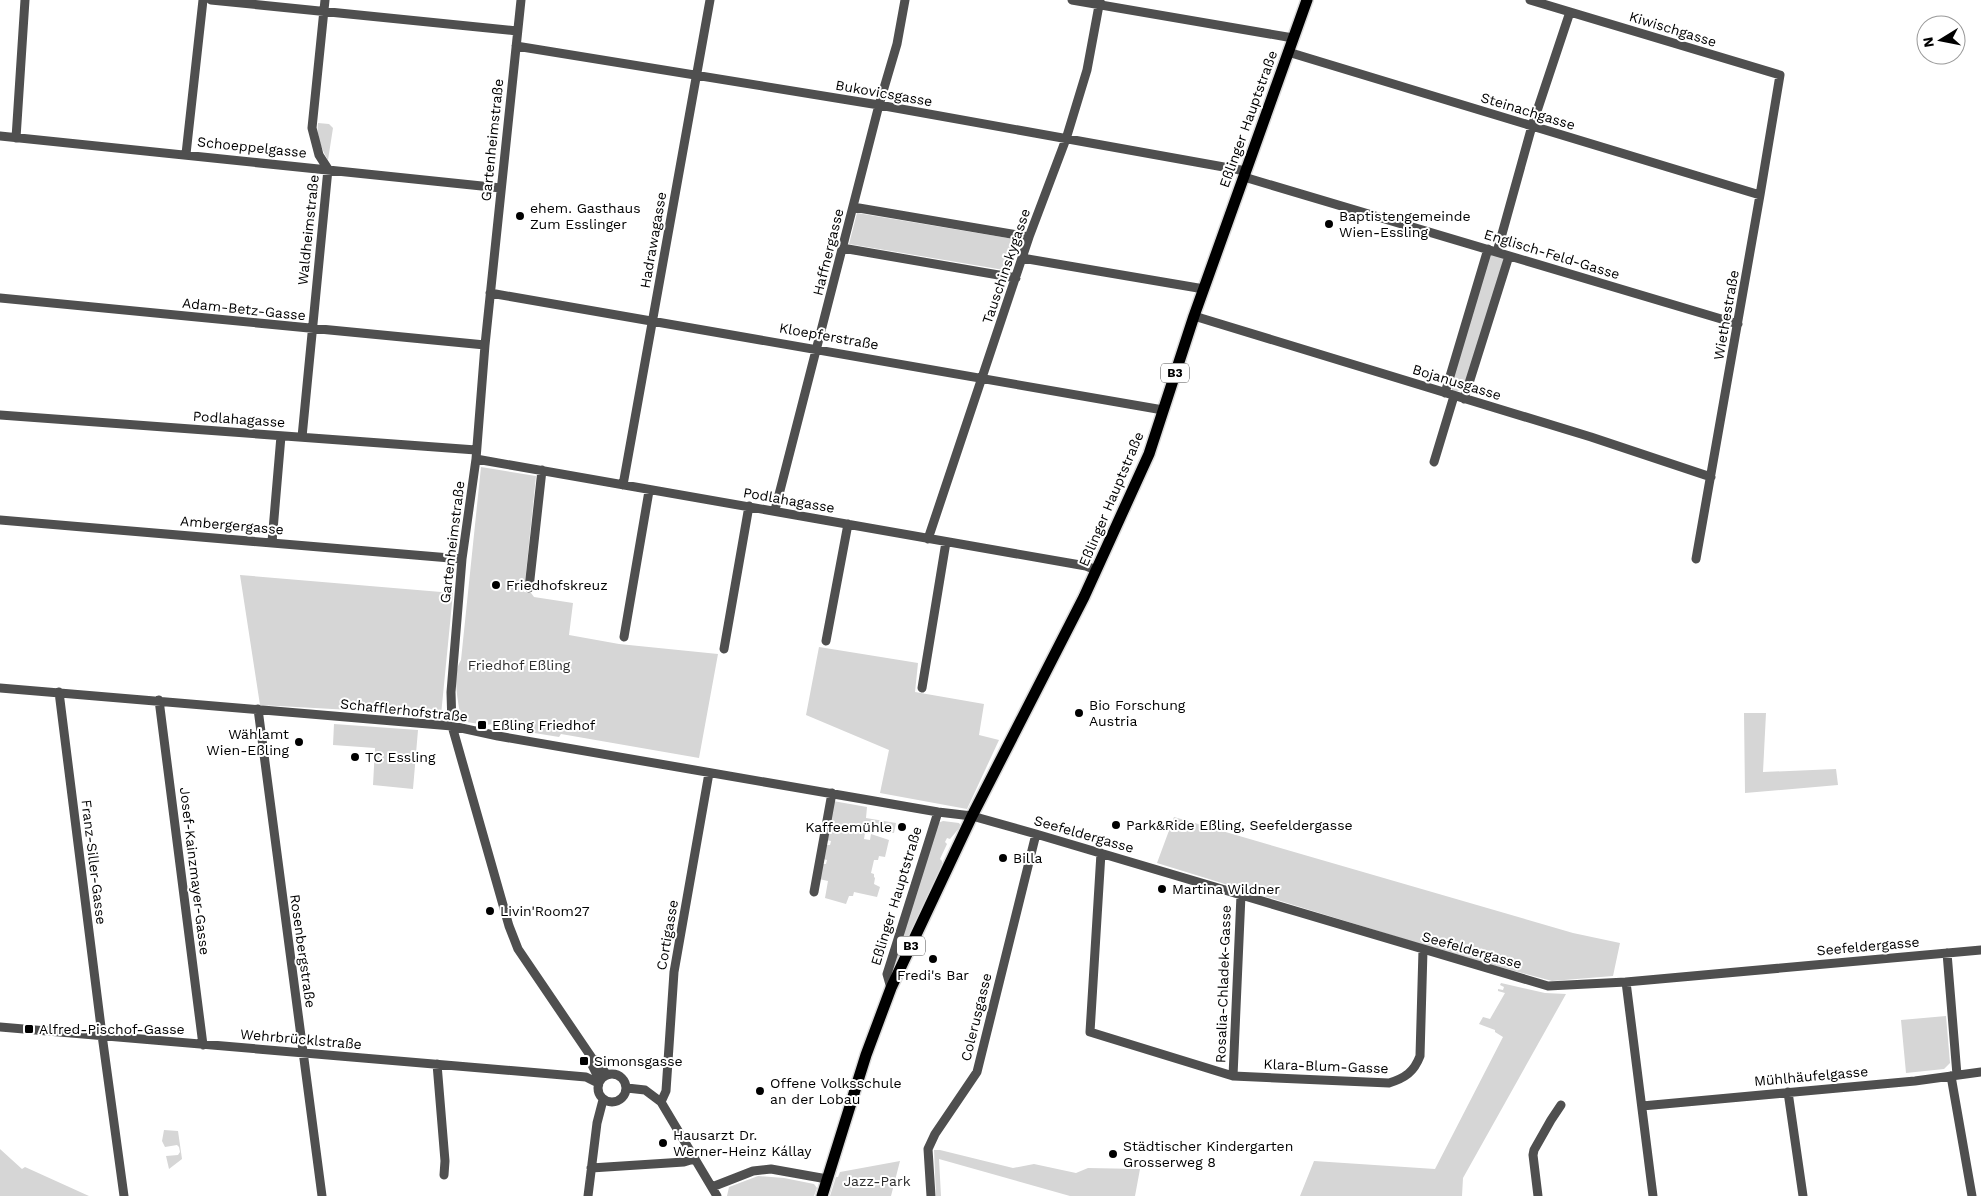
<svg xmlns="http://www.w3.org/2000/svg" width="1981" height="1196" font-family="'Work Sans',sans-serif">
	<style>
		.green { fill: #d6d6d6 }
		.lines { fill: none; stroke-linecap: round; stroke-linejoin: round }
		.major-casing { stroke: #dbdbdb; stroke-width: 14 }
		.minor { stroke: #4f4f4f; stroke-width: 9 }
		.major { stroke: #000; stroke-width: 11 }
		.poi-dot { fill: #000; stroke: #fff; stroke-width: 2 }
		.labels { text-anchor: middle; stroke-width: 4; stroke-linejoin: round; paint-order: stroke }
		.shield { fill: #fff; stroke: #4c4c4c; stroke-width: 1 }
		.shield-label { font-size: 12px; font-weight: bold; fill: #000 }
		.street-label { font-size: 14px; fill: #000; stroke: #fff }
		.poi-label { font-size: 14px; fill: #000; stroke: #fff; text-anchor: start }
		.park-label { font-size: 14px; fill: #2d2d2d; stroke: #fff }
	</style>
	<rect width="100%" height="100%" fill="#fff"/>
	<path class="green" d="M 318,123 L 329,124 L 333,128 L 328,160 C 322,150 316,136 318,123 Z
		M 857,213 L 1020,240 L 1010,271 L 849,244 Z
		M 1495,254 L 1504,258 L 1504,262 L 1464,388 L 1456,392 L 1452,391 L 1451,382 L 1487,261 L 1490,256 Z
		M 481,467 L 536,476 L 524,592 L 531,593 L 534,597 L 573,603 L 569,635 L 619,644 L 718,654 L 699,758 L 561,734 L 559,737 L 510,729 L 511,722 L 485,725 L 461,721 C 459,703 451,675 461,660 Z
		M 240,575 L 453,593 L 441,715 L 260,705 Z
		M 819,647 L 918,663 L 915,692 L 984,704 L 979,735 L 999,740 L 967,809 L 880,793 L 889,750 L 806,715 Z
		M 1744,713 L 1766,713 L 1763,772 L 1836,769 L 1838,785 L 1745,793 Z
		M 334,724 L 418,730 L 413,789 L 373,785 L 375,748 L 333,745 Z
		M 833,801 L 867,807 L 866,818 L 896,823 L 894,833 L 888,832 L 889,828 L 865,821 L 863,833 L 865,833 L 864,839 L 870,840 L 871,834 L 889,840 L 885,857 L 879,856 L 878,860 L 874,860 L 871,873 L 874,874 L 874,877 L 875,878 L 874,884 L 880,887 L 877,897 L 854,892 L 853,896 L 849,896 L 846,904 L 825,898 L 828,881 L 819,879 L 822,864 L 826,864 L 827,860 L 823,859 L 825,845 L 830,845 L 831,841 L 826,840 L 828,826 L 833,826 L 834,821 L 829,820 Z
		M 1174,817 L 1573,933 L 1620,943 L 1613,976 L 1552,981 L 1469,959 L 1157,863 Z
		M 943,821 L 959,823 L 961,826 L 950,839 L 947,838 L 945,842 L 947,844 L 940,859 L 942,861 L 942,870 L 893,975 L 890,975 L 938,823 Z
		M 1501,983 L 1545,993 L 1566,994 L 1463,1178 L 1462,1196 L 1300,1196 L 1314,1161 L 1435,1169 L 1503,1037 L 1495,1032 L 1495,1030 L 1479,1024 L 1483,1017 L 1490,1019 L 1505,993 L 1498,991 L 1498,989 L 1503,990 L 1504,987 L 1500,985 Z
		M 1946,1016 L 1950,1063 L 1944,1069 L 1906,1073 L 1901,1020 Z
		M 164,1130 L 178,1131 L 182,1159 L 169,1169 L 166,1156 L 178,1155 L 180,1152 L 179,1147 L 177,1145 L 165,1147 L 162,1141 Z
		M 0,1149 L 22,1169 L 25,1167 L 89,1196 L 0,1196 Z
		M 934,1150 L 940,1150 L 1013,1168 L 1034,1164 L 1076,1173 L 1088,1168 L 1140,1169 L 1135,1196 L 1070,1196 L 939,1159 L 941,1196 L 936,1196 Z
		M 900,1161 L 891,1196 L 830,1196 L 836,1177 L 838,1177 L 840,1172 Z
		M 758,1176 L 784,1178 L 814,1184 L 817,1188 L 814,1196 L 727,1196 L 729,1187 Z"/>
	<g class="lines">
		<defs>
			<path id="major" d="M 822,1196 L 866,1055 L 891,988 L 972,816 L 1084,597 L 1149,454 L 1194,316 L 1307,0"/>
		</defs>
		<use href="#major" class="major-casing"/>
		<path class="minor" d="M 211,0 L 517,31
			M 521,0 L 485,345 L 476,459 L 462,559 L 451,692 L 452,726 L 509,926 L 518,949 L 592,1058 L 597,1061 L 607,1075
			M 1072,0 L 1293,38
			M 1530,0 L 1780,75 L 1760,195 L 1696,559
			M 516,46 L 879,105 L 1246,171
			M 1288,52 L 1760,195
			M 0,136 L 501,188
			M 16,138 L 25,0
			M 186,154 L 203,0
			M 1244,177 L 1738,324
			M 853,207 L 1029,237
			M 842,248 L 1016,278
			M 1497,252 L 1532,126 L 1570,12
			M 1022,258 L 1204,289
			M 490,293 L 1163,410
			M 0,298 L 485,345
			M 1194,316 L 1591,437 L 1711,477
			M 1445,393 L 1488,249
			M 1464,399 L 1509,256
			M 0,415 L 476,450
			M 302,437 L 328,169 L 319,155 L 312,128 L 325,0
			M 476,459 L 1086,566 L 1096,570
			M 1434,462 L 1454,396
			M 623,485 L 710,0
			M 775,510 L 879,105 L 897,44 L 905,0
			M 0,520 L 462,559
			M 928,539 L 1029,237 L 1066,139 L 1087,70 L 1100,0
			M 272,542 L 281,436
			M 529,588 L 542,470
			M 624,637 L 649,491
			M 826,641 L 848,524
			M 724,649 L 749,506
			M 0,688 L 452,726 L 498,736 L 938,812 L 972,816 L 1036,834 L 1548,986 L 1626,982 L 1981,950
			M 922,688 L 946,542
			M 59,692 L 102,1035 L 124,1196
			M 159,700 L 203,1045
			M 258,709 L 322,1196
			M 1101,853 L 1090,1032 L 1233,1076 L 1241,895
			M 814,892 L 832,793
			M 1947,953 L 1957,1075
			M 1626,982 L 1653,1196
			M 891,988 L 887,974 L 938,812
			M 0,1027 L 586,1077 L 598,1083
			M 592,1058 L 592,1065 L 600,1081
			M 437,1064 L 445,1161 L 444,1175
			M598 1088a14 14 0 1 1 28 0a14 14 0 1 1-28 0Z
			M 1233,1076 L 1389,1083 C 1405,1078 1414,1072 1420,1056 L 1423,950
			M 1951,1076 L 1972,1196
			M 627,1088 L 645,1090 L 661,1102 L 717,1196
			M 1788,1092 L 1803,1196
			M 661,1102 L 666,1091 L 674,972 L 709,773
			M 1642,1106 L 1915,1081 L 1981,1072
			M 591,1168 L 684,1162 L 694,1159
			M 712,1187 L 753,1171 L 771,1169 L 827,1179
			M 588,1196 L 597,1123 L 603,1100
			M 931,1196 L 928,1149 L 935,1134 L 977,1072 L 1036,834
			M 1538,1196 L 1533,1155 L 1534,1150 L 1551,1120 L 1561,1105"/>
		<use href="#major" class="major"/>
	</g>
	<g class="poi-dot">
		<circle cx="520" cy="216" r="5"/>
		<circle cx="1329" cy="224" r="5"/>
		<circle cx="496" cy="585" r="5"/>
		<circle cx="1079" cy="713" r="5"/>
		<rect x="477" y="720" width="10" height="10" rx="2.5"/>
		<circle cx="299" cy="742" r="5"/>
		<circle cx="355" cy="757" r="5"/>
		<circle cx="1116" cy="825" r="5"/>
		<circle cx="902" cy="827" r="5"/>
		<circle cx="1003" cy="858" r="5"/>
		<circle cx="1162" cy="889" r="5"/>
		<circle cx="490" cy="911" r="5"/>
		<circle cx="933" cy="959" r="5"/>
		<rect x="24" y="1024" width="10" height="10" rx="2.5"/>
		<rect x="579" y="1056" width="10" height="10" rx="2.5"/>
		<circle cx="760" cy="1091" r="5"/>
		<circle cx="663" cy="1143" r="5"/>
		<circle cx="1113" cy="1154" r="5"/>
	</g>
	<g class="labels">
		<g class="shield">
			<rect x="1161" y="363.5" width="28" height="19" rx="4"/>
			<rect x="897" y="936.5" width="28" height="19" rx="4"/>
		</g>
		<g class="shield-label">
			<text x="1175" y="377">B3</text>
			<text x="911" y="950">B3</text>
		</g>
		<g class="street-label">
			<text transform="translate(1673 29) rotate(17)" y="5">Kiwischgasse</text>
			<text transform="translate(884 93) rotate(10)" y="5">Bukovicsgasse</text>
			<text transform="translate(1528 111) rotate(17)" y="5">Steinachgasse</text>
			<text transform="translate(1248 119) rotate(-70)" y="5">Eßlinger Hauptstraße</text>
			<text transform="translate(492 140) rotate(-84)" y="5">Gartenheimstraße</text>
			<text transform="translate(252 147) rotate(6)" y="5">Schoeppelgasse</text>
			<text transform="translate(308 230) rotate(-84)" y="5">Waldheimstraße</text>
			<text transform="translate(653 240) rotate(-80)" y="5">Hadrawagasse</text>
			<text transform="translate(828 252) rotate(-76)" y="5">Haffnergasse</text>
			<text transform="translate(1552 254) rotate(17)" y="5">Englisch-Feld-Gasse</text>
			<text transform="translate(1006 266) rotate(-71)" y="5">Tauschinskygasse</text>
			<text transform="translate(244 309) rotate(6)" y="5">Adam-Betz-Gasse</text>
			<text transform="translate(1726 315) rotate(-80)" y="5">Wiethestraße</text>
			<text transform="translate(829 336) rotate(10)" y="5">Kloepferstraße</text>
			<text transform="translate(1457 382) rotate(17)" y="5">Bojanusgasse</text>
			<text transform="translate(239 419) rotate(4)" y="5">Podlahagasse</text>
			<text transform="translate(1111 499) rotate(-67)" y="5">Eßlinger Hauptstraße</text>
			<text transform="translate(789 500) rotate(10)" y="5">Podlahagasse</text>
			<text transform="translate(232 525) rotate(5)" y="5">Ambergergasse</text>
			<text transform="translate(452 542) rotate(-83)" y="5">Gartenheimstraße</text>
			<text transform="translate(404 710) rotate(6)" y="5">Schafflerhofstraße</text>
			<text transform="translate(1084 834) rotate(16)" y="5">Seefeldergasse</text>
			<text transform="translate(94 862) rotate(83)" y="5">Franz-Siller-Gasse</text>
			<text transform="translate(195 871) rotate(83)" y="5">Josef-Kainzmayer-Gasse</text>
			<text transform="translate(896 896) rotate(-73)" y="5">Eßlinger Hauptstraße</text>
			<text transform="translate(667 935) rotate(-80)" y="5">Cortigasse</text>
			<text transform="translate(1868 946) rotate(-5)" y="5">Seefeldergasse</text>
			<text transform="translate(1472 950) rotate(16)" y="5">Seefeldergasse</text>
			<text transform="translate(303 951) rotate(82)" y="5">Rosenbergstraße</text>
			<text transform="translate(1223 984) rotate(-88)" y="5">Rosalia-Chladek-Gasse</text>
			<text transform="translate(976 1017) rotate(-76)" y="5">Colerusgasse</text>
			<text transform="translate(301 1039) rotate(5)" y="5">Wehrbrücklstraße</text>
			<text transform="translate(1326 1066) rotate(2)" y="5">Klara-Blum-Gasse</text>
			<text transform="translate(1811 1076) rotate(-5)" y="5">Mühlhäufelgasse</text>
		</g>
		<g class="poi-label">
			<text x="530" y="213">ehem. Gasthaus<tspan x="530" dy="16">Zum Esslinger</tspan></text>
			<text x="1339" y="221">Baptistengemeinde<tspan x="1339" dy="16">Wien-Essling</tspan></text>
			<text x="506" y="590">Friedhofskreuz</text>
			<text x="1089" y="710">Bio Forschung<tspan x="1089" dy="16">Austria</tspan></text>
			<text x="492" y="730">Eßling Friedhof</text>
			<text x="289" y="739" text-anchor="end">Wählamt<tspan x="289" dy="16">Wien-Eßling</tspan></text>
			<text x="365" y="762">TC Essling</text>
			<text x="1126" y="830">Park&amp;Ride Eßling, Seefeldergasse</text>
			<text x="892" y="832" text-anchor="end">Kaffeemühle</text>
			<text x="1013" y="863">Billa</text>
			<text x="1172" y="894">Martina Wildner</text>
			<text x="500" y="916">Livin'Room27</text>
			<text x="933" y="980" text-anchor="middle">Fredi's Bar</text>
			<text x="39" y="1034">Alfred-Pischof-Gasse</text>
			<text x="594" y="1066">Simonsgasse</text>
			<text x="770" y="1088">Offene Volksschule<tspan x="770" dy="16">an der Lobau</tspan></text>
			<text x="673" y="1140">Hausarzt Dr.<tspan x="673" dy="16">Werner-Heinz Kállay</tspan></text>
			<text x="1123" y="1151">Städtischer Kindergarten<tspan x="1123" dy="16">Grosserweg 8</tspan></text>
		</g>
		<g class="park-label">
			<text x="519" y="670">Friedhof Eßling</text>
			<text x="877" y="1186">Jazz-Park</text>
		</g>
	</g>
	<g transform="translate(1941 40) rotate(260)"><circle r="24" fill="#ffffff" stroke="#999999"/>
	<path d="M0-4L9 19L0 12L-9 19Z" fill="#000000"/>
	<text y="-8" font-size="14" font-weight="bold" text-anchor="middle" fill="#000000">N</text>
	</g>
</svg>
